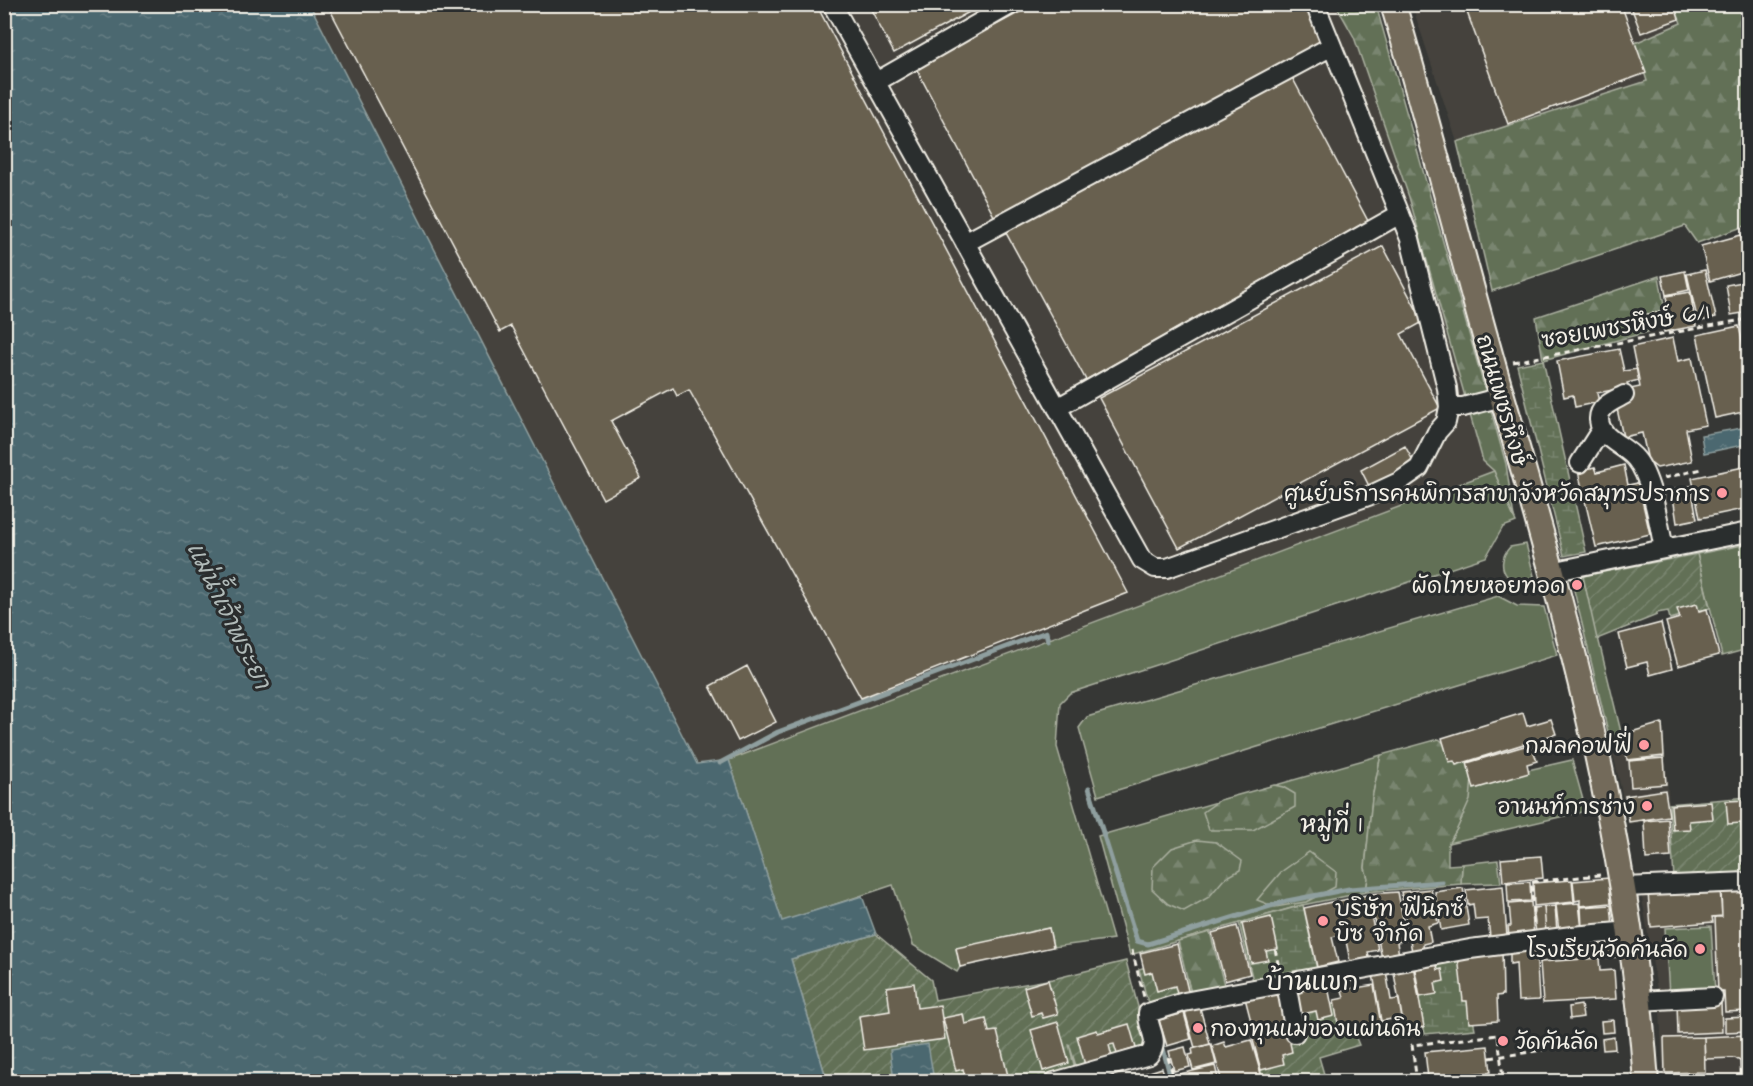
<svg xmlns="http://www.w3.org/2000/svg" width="1753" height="1086" font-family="'Architects Daughter','Playpen Sans Thai',sans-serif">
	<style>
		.built { fill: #45433d }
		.grass { fill: #627057; stroke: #abb0a0; stroke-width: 1.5 }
		.forest { fill: url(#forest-firs); stroke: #abb0a0; stroke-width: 1.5 }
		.wetland { fill: url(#wetland-marsh); stroke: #abb0a0; stroke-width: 1.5 }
		.garden { fill: url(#garden-furrows); stroke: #abb0a0; stroke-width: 1.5 }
		.water { fill: url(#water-ripples); stroke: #8f9f9f; stroke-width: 1.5 }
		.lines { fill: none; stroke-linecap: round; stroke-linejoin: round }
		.stream { stroke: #8f9f9f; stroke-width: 5 }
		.building { fill: #686050; stroke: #f4f1e8; stroke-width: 1.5 }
		.minor-casing { stroke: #f4f1e8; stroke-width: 22 }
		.major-casing { stroke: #f4f1e8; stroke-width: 28 }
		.path { stroke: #f4f1e8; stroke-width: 3; stroke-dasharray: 6 4.5; stroke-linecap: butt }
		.minor { stroke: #2a2d2e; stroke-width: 18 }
		.major { stroke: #736b5a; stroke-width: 24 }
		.poi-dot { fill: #ff9aa2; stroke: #2a2d2e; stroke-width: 2 }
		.labels { text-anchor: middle; stroke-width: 6; stroke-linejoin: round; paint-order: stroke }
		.street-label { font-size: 22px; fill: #f4f1e8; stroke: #2a2d2e }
		.poi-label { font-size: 22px; fill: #f4f1e8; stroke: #2a2d2e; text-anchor: end }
		.water-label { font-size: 24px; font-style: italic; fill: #b0bab8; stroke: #2a2d2e }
		.neighbourhood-label { font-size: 24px; fill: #f4f1e8; stroke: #2a2d2e }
		.quarter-label { font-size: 26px; fill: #f4f1e8; stroke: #2a2d2e }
	</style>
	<defs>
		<pattern id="forest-firs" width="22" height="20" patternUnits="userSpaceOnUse" patternTransform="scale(1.5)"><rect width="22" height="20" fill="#627057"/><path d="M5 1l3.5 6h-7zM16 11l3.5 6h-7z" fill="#79856f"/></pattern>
		<pattern id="wetland-marsh" width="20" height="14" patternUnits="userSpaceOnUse" patternTransform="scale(1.5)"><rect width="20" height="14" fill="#627057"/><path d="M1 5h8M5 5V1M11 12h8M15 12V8" fill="none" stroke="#79856f"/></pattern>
		<pattern id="garden-furrows" width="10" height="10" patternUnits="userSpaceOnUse" patternTransform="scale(1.5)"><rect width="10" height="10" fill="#627057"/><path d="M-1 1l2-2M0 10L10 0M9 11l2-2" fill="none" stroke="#79856f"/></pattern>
		<pattern id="water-ripples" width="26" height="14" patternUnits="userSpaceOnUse" patternTransform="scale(1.5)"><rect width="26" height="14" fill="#4b686f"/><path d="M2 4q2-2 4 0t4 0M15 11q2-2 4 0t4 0" fill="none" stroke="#667e84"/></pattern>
	</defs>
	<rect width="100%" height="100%" fill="#363735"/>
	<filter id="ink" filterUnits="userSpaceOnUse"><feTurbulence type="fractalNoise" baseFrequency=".0167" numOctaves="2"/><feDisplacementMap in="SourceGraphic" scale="12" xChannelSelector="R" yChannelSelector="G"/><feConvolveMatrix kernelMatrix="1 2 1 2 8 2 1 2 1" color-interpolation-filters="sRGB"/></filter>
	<g filter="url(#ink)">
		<path class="built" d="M 310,5 L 1365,5 L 1494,471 L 729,760 L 697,765 Z
			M 1412,5 L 1674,5 L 1681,22 L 1647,81 L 1457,142 Z
			M 1663,723 L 1670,818 L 1629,824 L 1609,736 Z
			M 1748,886 L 1748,1081 L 1663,1081 L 1660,1008 L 1641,891 Z"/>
		<path class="grass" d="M 1494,471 L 1516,522 L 1503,527 L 1486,557 L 1070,693 L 1060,703 L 1057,747 L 1113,939 L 1053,947 L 1049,928 L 956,949 L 960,967 L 957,972 L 913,945 L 893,885 L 782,922 L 729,760 Z
			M 1526,544 L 1534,576 C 1512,593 1491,567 1510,547 Z
			M 1748,544 L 1748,649 L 1722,656 L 1697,554 Z
			M 1583,576 L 1621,732 L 1609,736 L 1571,578 Z
			M 1498,596 L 1517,606 L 1544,607 L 1557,655 L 1098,796 L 1079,728 L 1087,717 Z
			M 1381,755 L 1372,798 L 1365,868 L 1368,878 L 1366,892 L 1298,906 L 1130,955 L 1098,836 Z
			M 1572,760 L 1586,811 L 1448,843 C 1460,824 1469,806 1471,783 Z
			M 1498,860 L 1501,883 L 1461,884 L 1462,864 Z
			M 1711,926 L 1715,992 L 1669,995 L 1665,928 Z"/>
		<path class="forest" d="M 1336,5 L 1376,5 L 1506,464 L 1514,518 L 1494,471 L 1483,461 L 1409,197 L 1354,37 Z
			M 1674,5 L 1748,5 L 1748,225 L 1697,243 L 1685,226 L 1492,291 L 1457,142 L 1647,81 L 1635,43 L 1681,23 Z
			M 1659,276 L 1665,312 L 1645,318 L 1648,332 L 1543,360 L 1536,317 Z
			M 1439,739 L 1473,767 L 1470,800 L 1457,829 L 1448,844 L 1448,865 L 1462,864 L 1461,884 L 1366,892 L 1368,878 L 1365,868 L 1372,798 L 1381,755 Z
			M 1274,785 L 1283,787 L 1295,794 L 1295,807 L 1253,830 L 1209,830 L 1203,812 L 1220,800 Z
			M 1197,840 L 1216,842 L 1242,861 L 1240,870 L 1224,879 L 1209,897 L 1184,911 L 1168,904 L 1152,889 L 1153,867 L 1172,848 Z
			M 1309,852 L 1336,872 L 1335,887 L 1306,902 L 1275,907 L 1257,900 L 1281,872 Z
			M 1210,932 L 1226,992 L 1192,998 L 1178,941 Z"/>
		<path class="wetland" d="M 1543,360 L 1586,552 L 1564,556 L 1517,365 Z
			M 1303,905 L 1318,974 L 1254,985 L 1239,923 Z
			M 1460,957 L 1475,1029 L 1425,1034 L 1417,989 L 1433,986 L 1429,960 Z"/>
		<path class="garden" d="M 1697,554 L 1710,608 L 1670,619 L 1668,611 L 1657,613 L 1657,615 L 1597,639 L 1583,576 Z
			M 1748,797 L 1748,879 L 1674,878 L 1669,804 Z
			M 876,934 L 931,980 L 935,1000 L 1053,979 L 1126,961 L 1148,1045 L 1145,1049 L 1077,1069 L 1069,1044 L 1078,1081 L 827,1081 L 791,959 Z
			M 1153,965 L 1157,984 L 1187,978 L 1192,998 L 1149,1007 L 1139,969 Z
			M 1341,1002 L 1359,1045 L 1319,1057 L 1326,1081 L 1243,1082 L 1262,1075 L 1260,1067 L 1278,1058 L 1281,1016 Z"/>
		<path class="water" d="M 5,4 L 310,5 L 697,764 L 729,760 L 782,921 L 862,896 L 876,934 L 791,959 L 827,1081 L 5,1081 Z
			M 1748,427 L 1748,444 L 1704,453 L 1701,435 Z
			M 928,1044 L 934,1081 L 894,1081 L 890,1050 Z"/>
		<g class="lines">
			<path class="stream" d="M 720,763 L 778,732 L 1046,632 L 1048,641
				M 1089,788 L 1137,941 L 1148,944 L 1287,901 L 1349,889 L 1442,882
				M 1161,1041 L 1172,1082"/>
		</g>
		<path class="building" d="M 327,4 L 816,4 L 1128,593 L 861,698 L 689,390 L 677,396 L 673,388 L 611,421 L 641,478 L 603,499 L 511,326 L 500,332 Z
			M 868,4 L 984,4 L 894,53 Z
			M 1035,4 L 1309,4 L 1327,39 L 995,218 L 916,68 Z
			M 1464,4 L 1621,4 L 1646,73 L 1508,124 Z
			M 1630,4 L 1674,4 L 1679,19 L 1641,33 Z
			M 1292,77 L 1368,221 L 1086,380 L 1005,231 Z
			M 1741,235 L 1748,270 L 1710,281 L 1701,246 Z
			M 1383,246 L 1423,322 L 1401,334 L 1440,408 L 1179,548 L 1099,398 Z
			M 1705,270 L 1716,317 L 1698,322 L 1687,274 Z
			M 1685,271 L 1689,290 L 1666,295 L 1662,276 Z
			M 1748,281 L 1748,312 L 1731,315 L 1726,285 Z
			M 1690,292 L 1696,326 L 1664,332 L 1663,325 L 1646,328 L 1643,315 L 1668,310 L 1666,296 Z
			M 1739,326 L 1748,370 L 1748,411 L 1715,418 L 1697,335 Z
			M 1673,338 L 1678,361 L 1692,358 L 1706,425 L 1686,429 L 1692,461 L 1657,468 L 1648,461 L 1642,433 L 1623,437 L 1616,404 L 1632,401 L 1630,389 L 1640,387 L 1632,347 Z
			M 1619,349 L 1624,371 L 1637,369 L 1639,380 L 1627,383 L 1628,387 L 1597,393 L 1599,402 L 1575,407 L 1573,395 L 1564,397 L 1557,361 Z
			M 1405,446 L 1417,468 L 1372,492 L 1361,470 Z
			M 1624,465 L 1628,485 L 1638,483 L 1650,534 L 1596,547 L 1578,471 L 1595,467 L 1597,472 Z
			M 1748,466 L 1748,508 L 1700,518 L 1692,478 Z
			M 1691,486 L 1697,519 L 1677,523 L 1672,490 Z
			M 1697,604 L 1699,611 L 1707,609 L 1719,655 L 1678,666 L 1666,622 L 1680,618 L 1677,609 Z
			M 1661,623 L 1672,669 L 1650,675 L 1647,662 L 1627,667 L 1619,634 Z
			M 747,666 L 776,722 L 738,741 L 710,686 Z
			M 1523,713 L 1527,726 L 1551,719 L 1556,734 L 1456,765 L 1454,761 L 1449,762 L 1442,738 Z
			M 1662,723 L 1664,756 L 1627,760 L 1624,734 Z
			M 1531,744 L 1537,761 L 1527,764 L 1529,773 L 1474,789 L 1467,763 Z
			M 1664,758 L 1666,784 L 1631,787 L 1629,761 Z
			M 1665,790 L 1669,816 L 1629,822 L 1625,796 Z
			M 1748,800 L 1748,864 L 1743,864 L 1741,823 L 1728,824 L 1726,801 Z
			M 1711,802 L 1713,819 L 1689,821 L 1690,829 L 1673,830 L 1671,805 Z
			M 1668,819 L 1671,857 L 1646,859 L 1644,821 Z
			M 1541,856 L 1543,878 L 1503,882 L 1501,859 Z
			M 1609,878 L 1611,903 L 1580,906 L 1580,900 L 1575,901 L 1573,881 Z
			M 1572,880 L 1574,902 L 1534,906 L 1533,883 Z
			M 1530,882 L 1531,901 L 1508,902 L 1507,883 Z
			M 1503,886 L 1507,936 L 1490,937 L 1488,919 L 1475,920 L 1473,904 L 1468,905 L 1466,890 Z
			M 1463,888 L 1469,925 L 1441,930 L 1435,892 Z
			M 1720,888 L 1722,916 L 1712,917 L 1713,922 L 1651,927 L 1648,893 Z
			M 1431,889 L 1438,923 L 1428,926 L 1431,942 L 1423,944 L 1424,954 L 1413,957 L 1401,892 Z
			M 1748,889 L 1748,1011 L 1725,1012 L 1724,992 L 1718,992 L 1715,917 L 1722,917 L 1721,891 Z
			M 1398,892 L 1407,940 L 1397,942 L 1399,956 L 1382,959 L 1369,894 Z
			M 1367,895 L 1378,950 L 1368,952 L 1370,962 L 1351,966 L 1338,901 Z
			M 1336,901 L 1343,934 L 1332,937 L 1338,962 L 1317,967 L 1304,908 Z
			M 1531,902 L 1534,936 L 1509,938 L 1508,926 L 1511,926 L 1509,904 Z
			M 1579,903 L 1582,930 L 1559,932 L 1556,905 Z
			M 1611,905 L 1613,926 L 1582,929 L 1581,907 Z
			M 1555,906 L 1557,932 L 1546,933 L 1544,907 Z
			M 1544,907 L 1546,933 L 1536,934 L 1533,908 Z
			M 1271,917 L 1278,949 L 1266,951 L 1268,960 L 1251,963 L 1242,924 Z
			M 1237,926 L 1250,974 L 1225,981 L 1212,933 Z
			M 1049,928 L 1053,947 L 960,967 L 956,948 Z
			M 1598,938 L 1599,958 L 1567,960 L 1566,940 Z
			M 1616,940 L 1618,957 L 1600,958 L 1599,941 Z
			M 1177,944 L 1189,995 L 1178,998 L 1175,986 L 1157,991 L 1152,972 L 1145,974 L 1140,953 Z
			M 1536,946 L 1539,1000 L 1518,1001 L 1516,963 L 1510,964 L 1510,947 Z
			M 1502,949 L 1503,995 L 1497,996 L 1498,1021 L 1469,1023 L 1467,1001 L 1463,1001 L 1458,956 Z
			M 1599,958 L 1600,971 L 1614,970 L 1616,999 L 1543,1003 L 1540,962 Z
			M 1436,961 L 1438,970 L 1442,969 L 1444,981 L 1435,983 L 1437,994 L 1420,997 L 1414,965 Z
			M 1413,965 L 1424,1027 L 1404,1030 L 1393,968 Z
			M 1386,971 L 1391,1000 L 1399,999 L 1402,1017 L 1381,1021 L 1373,974 Z
			M 1048,980 L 1058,1014 L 1043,1018 L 1041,1013 L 1032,1016 L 1024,987 Z
			M 1327,982 L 1334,1016 L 1318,1020 L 1316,1011 L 1299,1015 L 1292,996 L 1302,992 L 1301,986 Z
			M 914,983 L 917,1008 L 940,1005 L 945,1039 L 864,1050 L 859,1016 L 890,1011 L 887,987 Z
			M 1374,985 L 1382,1030 L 1340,1036 L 1334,1000 L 1344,998 L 1342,990 Z
			M 1279,990 L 1287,1021 L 1253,1029 L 1245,998 Z
			M 1721,1002 L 1722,1032 L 1678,1034 L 1677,1003 Z
			M 1581,1005 L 1583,1017 L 1570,1019 L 1569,1007 Z
			M 1200,1008 L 1210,1044 L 1195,1048 L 1185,1012 Z
			M 1748,1012 L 1748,1031 L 1725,1032 L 1725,1018 L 1748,1017 Z
			M 1184,1013 L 1191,1039 L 1167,1046 L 1159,1020 Z
			M 963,1014 L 965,1024 L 986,1019 L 989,1032 L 997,1031 L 1009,1080 L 1001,1082 L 966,1082 L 963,1069 L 956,1071 L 943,1018 Z
			M 1613,1020 L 1614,1032 L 1602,1033 L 1601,1021 Z
			M 1058,1022 L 1069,1063 L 1043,1071 L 1031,1030 Z
			M 1289,1022 L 1295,1042 L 1290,1043 L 1292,1052 L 1282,1055 L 1284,1064 L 1261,1070 L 1251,1033 Z
			M 1129,1024 L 1136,1048 L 1117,1054 L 1114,1044 L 1109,1045 L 1112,1057 L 1085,1065 L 1077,1036 L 1097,1030 L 1098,1033 Z
			M 1748,1035 L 1748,1082 L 1741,1082 L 1740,1061 L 1735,1058 L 1705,1059 L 1704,1037 Z
			M 1614,1037 L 1615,1049 L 1603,1050 L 1602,1039 Z
			M 1704,1037 L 1705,1072 L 1665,1073 L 1664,1038 Z
			M 1251,1040 L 1261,1074 L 1234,1082 L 1222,1082 L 1212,1046 L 1224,1042 L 1226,1047 Z
			M 1211,1044 L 1216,1064 L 1193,1070 L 1189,1055 L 1193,1054 L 1192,1049 Z
			M 1488,1046 L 1491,1072 L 1428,1078 L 1425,1052 Z
			M 1185,1047 L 1190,1067 L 1174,1071 L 1169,1051 Z
			M 1215,1066 L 1219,1082 L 1177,1082 L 1175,1075 Z
			M 1162,1068 L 1167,1082 L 1136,1082 L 1134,1077 Z"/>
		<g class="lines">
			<defs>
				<path id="minor" d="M 832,4 L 1142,560 L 1155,568 L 1167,568 L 1371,495 L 1399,482 L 1419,468 L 1437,432 L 1446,422 L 1449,407 L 1447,388 L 1410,239 L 1315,4
					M 876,82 L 1012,4
					M 965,243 L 1332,46
					M 1624,395 C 1615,400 1598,406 1599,420 C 1601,440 1625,445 1636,459 C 1652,478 1659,525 1664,549
					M 1449,407 L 1463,407 L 1502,397
					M 1057,408 L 1400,214
					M 1580,463 L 1601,430
					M 1551,572 L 1748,532
					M 1624,887 L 1748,882
					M 1286,983 L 1295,1033
					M 1639,1001 L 1713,997
					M 1054,1082 L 1149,1055 C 1161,1040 1147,1029 1148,1013 L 1184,1002 L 1470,949 L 1572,936 L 1631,931"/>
				<path id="major" d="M 1393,4 C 1432,134 1464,266 1502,396 C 1568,620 1630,848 1646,1082"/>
			</defs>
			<use href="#minor" class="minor-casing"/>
			<use href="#major" class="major-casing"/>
			<path class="path" d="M 1513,362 L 1748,319
				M 1664,478 L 1702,469
				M 1534,923 L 1531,882 L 1600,875
				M 1275,949 L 1279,968
				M 1132,950 L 1144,997
				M 1168,1057 L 1175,1082
				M 1490,1058 L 1543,1050
				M 1417,1082 L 1412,1045 L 1498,1035 L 1503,1078 L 1473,1082"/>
			<use href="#minor" class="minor"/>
			<use href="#major" class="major"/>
		</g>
	</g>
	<g class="poi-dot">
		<circle cx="1722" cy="493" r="6"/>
		<circle cx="1577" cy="585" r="6"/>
		<circle cx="1644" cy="745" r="6"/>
		<circle cx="1647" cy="806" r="6"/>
		<circle cx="1323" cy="921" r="6"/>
		<circle cx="1700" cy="949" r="6"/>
		<circle cx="1198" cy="1028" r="6"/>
		<circle cx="1503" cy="1041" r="6"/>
	</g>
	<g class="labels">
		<g class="street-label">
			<text transform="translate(1625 325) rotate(-10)" y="8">ซอยเพชรหึงษ์ 6/1</text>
			<text transform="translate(1503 400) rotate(74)" y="8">ถนนเพชรหึงษ์</text>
		</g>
		<g class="poi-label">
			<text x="1710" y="501">ศูนย์บริการคนพิการสาขาจังหวัดสมุทรปราการ</text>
			<text x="1565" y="593">ผัดไทยหอยทอด</text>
			<text x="1632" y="753">กมลคอฟฟี่</text>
			<text x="1635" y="814">อานนท์การช่าง</text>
			<text x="1335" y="916" text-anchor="start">บริษัท ฟีนิกซ์<tspan x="1335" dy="25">บิซ จำกัด</tspan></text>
			<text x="1688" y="957">โรงเรียนวัดคันลัด</text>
			<text x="1210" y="1036" text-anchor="start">กองทุนแม่ของแผ่นดิน</text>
			<text x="1515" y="1049" text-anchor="start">วัดคันลัด</text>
		</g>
		<g class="water-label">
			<text transform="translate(229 615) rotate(64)" y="8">แม่น้ำเจ้าพระยา</text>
		</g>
		<g class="neighbourhood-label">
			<text x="1331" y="832">หมู่ที่ 1</text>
		</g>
		<g class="quarter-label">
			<text x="1312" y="990">บ้านแขก</text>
		</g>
	</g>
	<rect width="1753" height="1086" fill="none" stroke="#2a2d2e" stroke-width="24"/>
	<rect x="12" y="12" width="1729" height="1062" fill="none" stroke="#f4f1e8" stroke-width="2" filter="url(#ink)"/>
</svg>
